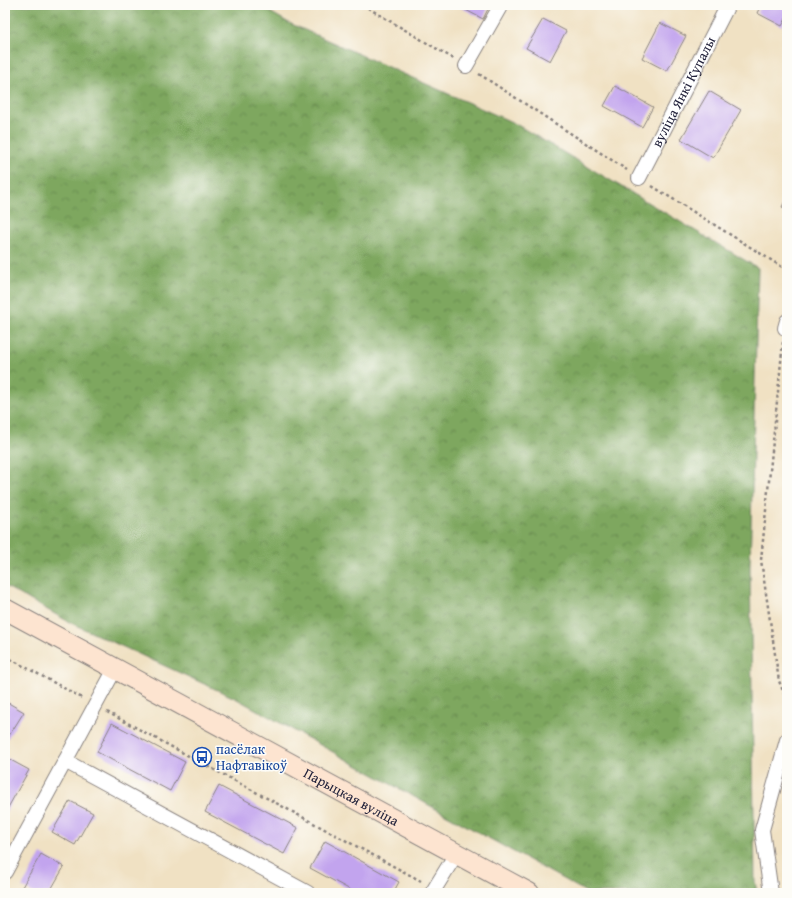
<svg xmlns="http://www.w3.org/2000/svg" width="792" height="898" font-family="'Gentium Book Plus',serif">
	<style>
		.forest { fill: url(#forest-crowns); stroke: #50644d }
		.building { fill: #c2a4ee }
		.lines { fill: none; stroke-linecap: round; stroke-linejoin: round }
		.minor-casing { stroke: #89827f; stroke-width: 16 }
		.secondary-casing { stroke: #89827f; stroke-width: 22 }
		.path { stroke: #89827f; stroke-width: 2.5; stroke-dasharray: 3 3; stroke-linecap: butt }
		.minor { stroke: #fff; stroke-width: 14 }
		.secondary { stroke: #fde4d0; stroke-width: 20 }
		.labels { text-anchor: middle; stroke-width: 3; stroke-linejoin: round; paint-order: stroke }
		.street-label { font-size: 14px; fill: #22223b; stroke: #fdfcf7 }
		.transit-label { font-size: 14px; fill: #164399; stroke: #fdfcf7; text-anchor: start }
	</style>
	<defs>
		<pattern id="forest-crowns" width="20" height="18" patternUnits="userSpaceOnUse"><rect width="20" height="18" fill="#7ea75f"/><path d="M2 6a3 3 0 1 1 6 0M12 15a3 3 0 1 1 6 0" fill="none" stroke="#678850"/></pattern>
	</defs>
	<rect width="100%" height="100%" fill="#fdfcf7"/>
	<filter id="ink" filterUnits="userSpaceOnUse"><feTurbulence type="fractalNoise" baseFrequency=".025" numOctaves="2"/><feDisplacementMap in="SourceGraphic" scale="8" xChannelSelector="R" yChannelSelector="G"/><feConvolveMatrix kernelMatrix="1 2 1 2 8 2 1 2 1" color-interpolation-filters="sRGB"/></filter>
	<filter id="wash" filterUnits="userSpaceOnUse"><feTurbulence type="fractalNoise" baseFrequency=".012" numOctaves="4" result="noise"/><feDisplacementMap in="SourceGraphic" scale="16" xChannelSelector="R" yChannelSelector="G"/><feGaussianBlur stdDeviation="0.9" result="paint"/><feColorMatrix in="noise" values="0 0 0 0 0 0 0 0 0 0 0 0 0 0 0 0 0 1.4 0 .05"/><feComposite in="paint" operator="in"/></filter>
	<g filter="url(#wash)">
		<rect width="100%" height="100%" fill="#f0e1c3"/>
		<path class="forest" d="M 5,5 L 258,5 L 289,23 L 514,123 L 758,268 L 750,566 L 755,881 L 757,893 L 588,893 L 237,699 L 71,623 L 5,586 Z"/>
		<g id="blocks">
			<path class="building" d="M 456,5 L 490,5 L 483,19 Z
				M 761,5 L 787,5 L 787,17 L 782,26 L 757,13 Z
				M 543,19 L 566,31 L 550,61 L 526,48 Z
				M 660,23 L 686,36 L 667,71 L 642,58 Z
				M 615,86 L 653,107 L 642,127 L 604,106 Z
				M 709,91 L 741,110 L 713,158 L 681,139 Z
				M 787,197 L 787,210 L 782,207 Z
				M 5,701 L 24,712 L 7,739 L 5,738 Z
				M 112,723 L 185,762 L 170,791 L 97,752 Z
				M 5,757 L 29,770 L 5,813 Z
				M 219,786 L 298,828 L 284,854 L 205,812 Z
				M 70,801 L 93,813 L 75,845 L 52,832 Z
				M 325,841 L 399,882 L 393,893 L 356,893 L 310,868 Z
				M 41,854 L 64,867 L 49,893 L 33,893 L 22,887 Z"/>
		</g>
	</g>
	<g filter="url(#ink)">
		<use href="#blocks" fill-opacity="0" stroke="#89827f" stroke-width="1"/>
		<g class="lines">
			<defs>
				<g id="minor">
					<path d="M 466,66 L 501,5"/>
					<path id="s1" d="M 639,178 L 728,5"/>
					<path d="M 785,328 L 787,321"/>
					<path d="M 65,761 L 308,893"/>
					<path d="M 5,872 L 115,669"/>
					<path d="M 432,893 L 456,854"/>
					<path d="M 771,893 L 762,830 L 787,740"/>
				</g>
				<g id="secondary">
					<path id="s2" d="M 5,609 L 529,893"/>
				</g>
			</defs>
			<use href="#minor" class="minor-casing"/>
			<use href="#secondary" class="secondary-casing"/>
			<path class="path" d="M 363,5 L 454,59
				M 479,74 L 627,170
				M 652,186 L 787,270
				M 783,342 L 761,560 L 779,681 L 787,701
				M 5,656 L 84,699
				M 107,712 L 421,881"/>
			<use href="#minor" class="minor"/>
			<use href="#secondary" class="secondary"/>
		</g>
	</g>
	<defs>
		<symbol id="bus-ring" viewBox="-11 -11 22 22"><circle r="9.5" fill="#fdfcf7" stroke="#1a4fb4" stroke-width="1.5"/><path d="M-5-6H5V4H4V6H2V4H-2V6H-4V4H-5ZM-3.5-4V0h7V-4ZM-3.5 1.2v1.5H-2V1.2ZM2 1.2v1.5H3.5V1.2Z" fill="#1a4fb4"/></symbol>
	</defs>
	<g fill-rule="evenodd">
		<use href="#bus-ring" x="191" y="746" width="22" height="22"/>
	</g>
	<g class="labels">
		<g class="street-label">
			<text dy="5" stroke="none"><textPath href="#s1" startOffset="97">вуліца Янкі Купалы</textPath></text>
			<text dy="5" stroke="none"><textPath href="#s2" startOffset="394">Парыцкая вуліца</textPath></text>
		</g>
		<g class="transit-label">
			<text x="216" y="754">пасёлак<tspan x="216" dy="16">Нафтавікоў</tspan></text>
		</g>
	</g>
	<rect width="792" height="898" fill="none" stroke="#fdfcf7" stroke-width="20"/>
</svg>
